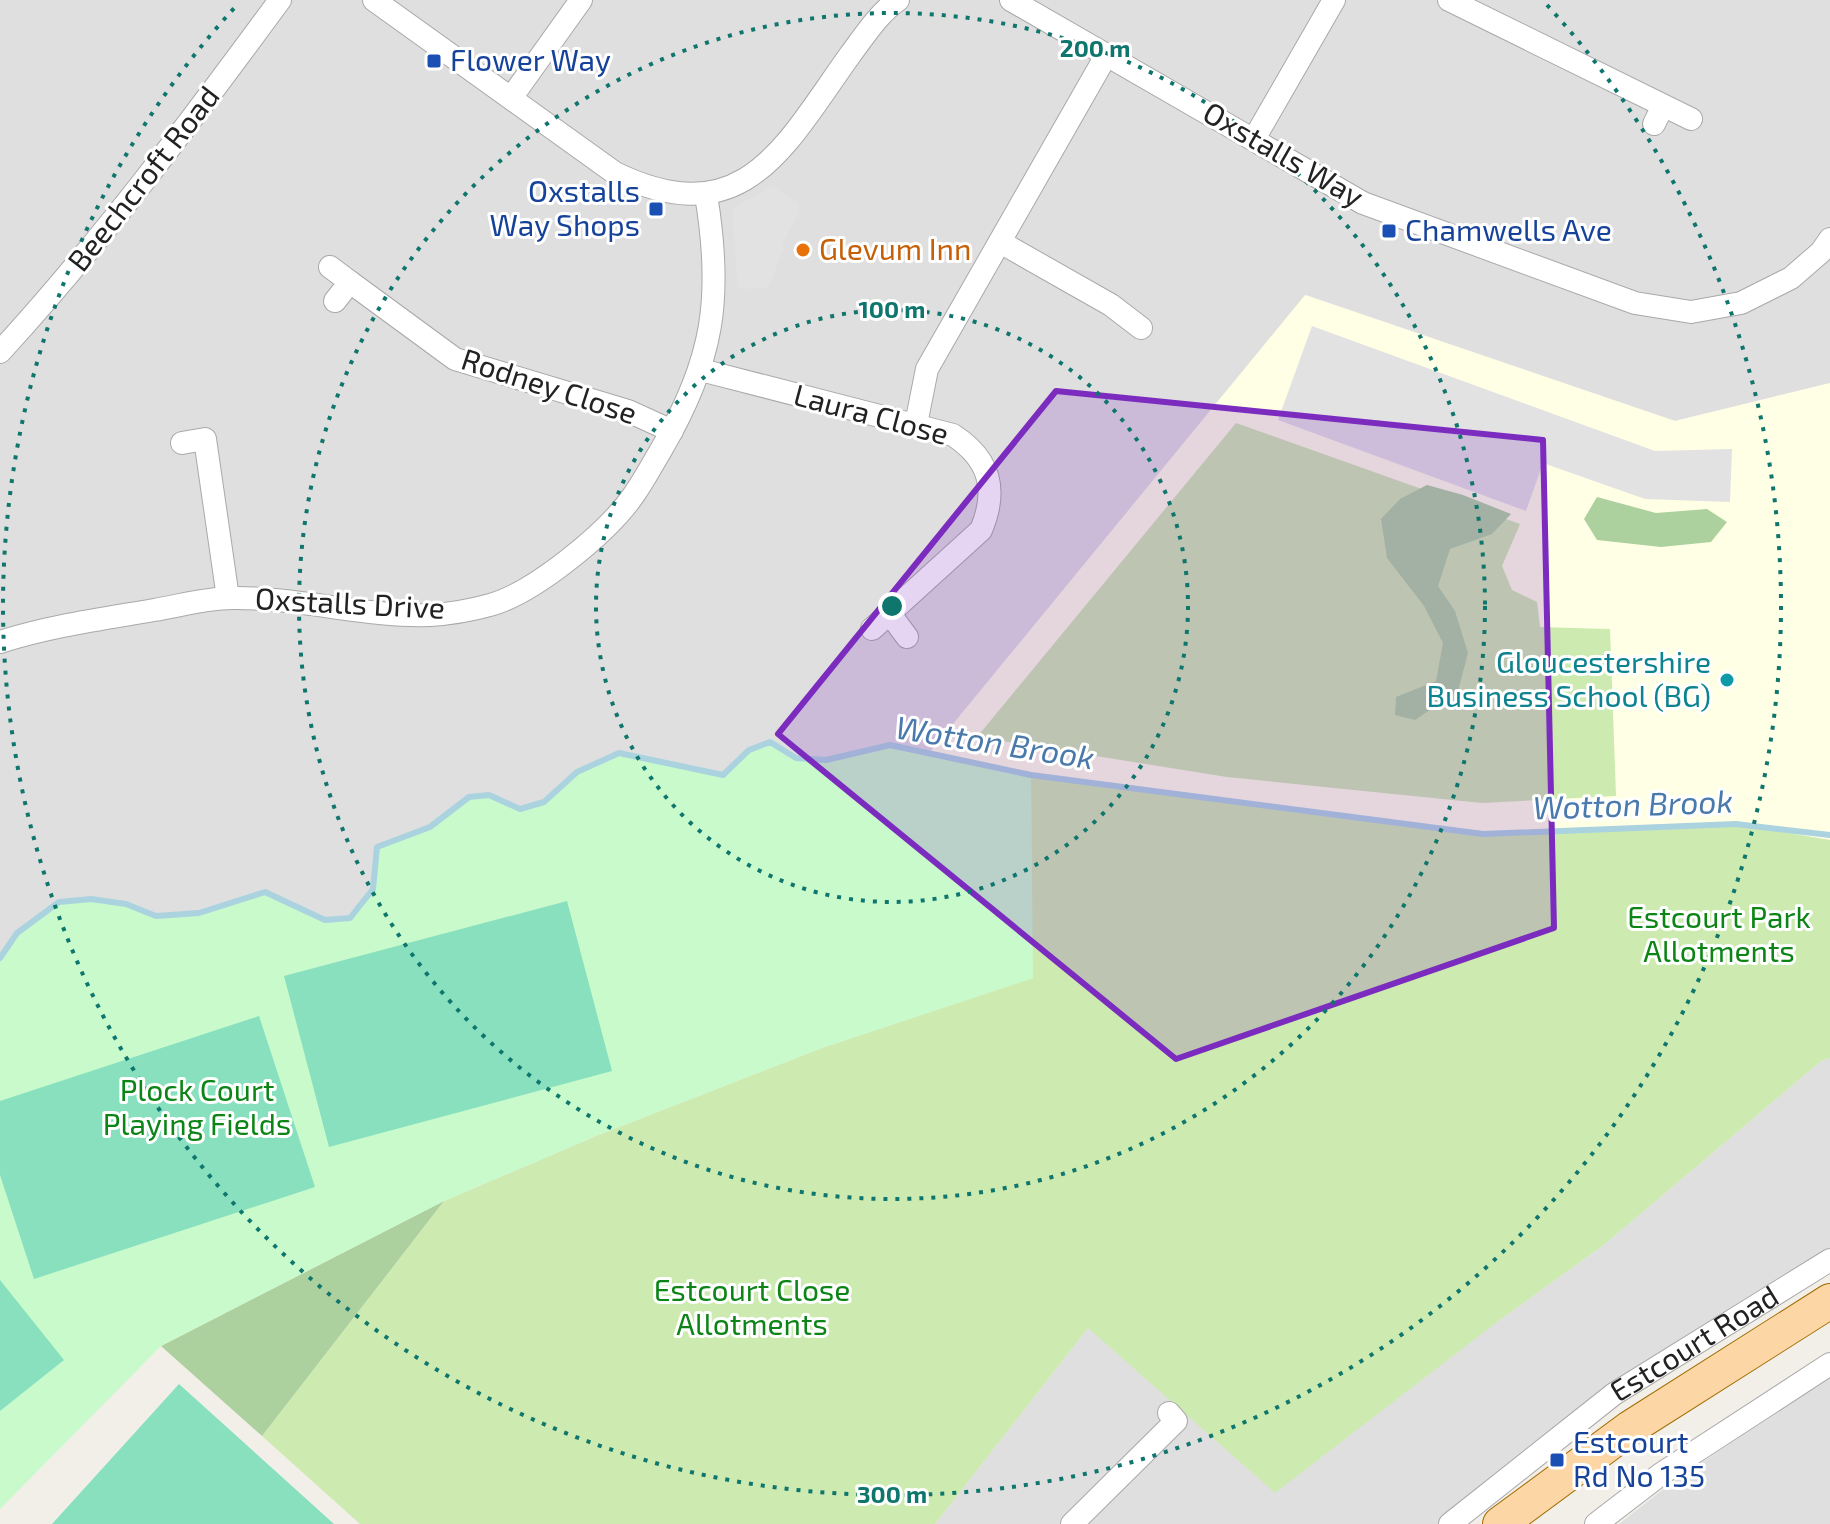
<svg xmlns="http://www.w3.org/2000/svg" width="1830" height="1524" font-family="'Exo 2',sans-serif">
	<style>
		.residential { fill: #e0dfdf }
		.education { fill: #ffffe5 }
		.grass { fill: #cdebb0 }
		.forest { fill: #add19e }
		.park { fill: #c8facc }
		.pitch { fill: #88e0be }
		.parking { fill: #e2e2e2 }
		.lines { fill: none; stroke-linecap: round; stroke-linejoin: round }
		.stream { stroke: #aad3df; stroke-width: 6 }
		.minor-casing { stroke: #a9a9a9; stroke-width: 24 }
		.primary-casing { stroke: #a06b00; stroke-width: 36 }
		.minor { stroke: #fff; stroke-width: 22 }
		.primary { stroke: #fcd6a4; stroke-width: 34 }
		.marked { fill: #7b2cbf; fill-opacity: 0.2; stroke: #7b2cbf; stroke-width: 6; stroke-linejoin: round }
		.ring { fill: none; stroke: #0f766e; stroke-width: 4; stroke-dasharray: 4 8 }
		.transit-dot { fill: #1a4fb4; stroke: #fff; stroke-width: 3 }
		.food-dot { fill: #e8710a; stroke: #fff; stroke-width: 3 }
		.culture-dot { fill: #0f9aa8; stroke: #fff; stroke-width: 3 }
		.labels { text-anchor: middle; stroke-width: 6; stroke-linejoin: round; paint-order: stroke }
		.transit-label { font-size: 30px; fill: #164399; stroke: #fff; text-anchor: start }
		.street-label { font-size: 30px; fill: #222; stroke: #fff }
		.food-label { font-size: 30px; fill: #c56008; stroke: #fff; text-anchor: start }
		.culture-label { font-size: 30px; fill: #0d838f; stroke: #fff; text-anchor: end }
		.park-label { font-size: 30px; fill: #0c8416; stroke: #fff }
		.water-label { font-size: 32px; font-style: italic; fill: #4a7aab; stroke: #fff }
		.centre { fill: #0f766e; stroke: #fff; stroke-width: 4 }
		.ring-label { font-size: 24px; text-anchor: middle; font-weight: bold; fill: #0f766e; stroke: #fff; stroke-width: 6; stroke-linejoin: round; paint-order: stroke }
	</style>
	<rect width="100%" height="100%" fill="#f2efe9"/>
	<path class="residential" d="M 0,0 L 1830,0 L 1830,383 L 1675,421 L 1306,295 L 930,752 L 890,745 L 826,760 L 796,758 L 770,742 L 749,750 L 723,775 L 619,753 L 577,772 L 544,802 L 520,809 L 489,795 L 469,797 L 430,827 L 378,847 L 373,889 L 350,918 L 325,920 L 265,892 L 199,913 L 156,916 L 126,904 L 91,899 L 59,902 L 17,933 L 0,958 Z
		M 1830,1058 L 1830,1260 L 1614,1394 L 1450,1524 L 935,1524 L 1088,1328 L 1497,1322 L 1605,1244 L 1821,1061 Z
		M 1830,1376 L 1830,1524 L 1619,1524 L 1670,1484 Z"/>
	<path class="education" d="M 1305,295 L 1675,421 L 1830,383 L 1830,840 L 1736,824 L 1483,834 L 1031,775 L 930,752 Z"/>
	<path class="grass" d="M 1236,423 L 1520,524 L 1502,566 L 1512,590 L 1537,602 L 1540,627 L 1610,629 L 1616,796 L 1482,803 L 1227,777 L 977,737 Z
		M 1031,776 L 1483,834 L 1736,824 L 1830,840 L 1830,1058 L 1821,1061 L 1605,1244 L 1497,1322 L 1275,1493 L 1088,1328 L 935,1524 L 360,1524 L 262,1436 L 444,1201 L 596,1136 L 822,1048 L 1032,978 Z"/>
	<path class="forest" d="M 1427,485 L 1463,495 L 1511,514 L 1492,534 L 1450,549 L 1438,586 L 1455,611 L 1468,653 L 1458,691 L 1415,720 L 1395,715 L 1396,697 L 1436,681 L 1443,643 L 1424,606 L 1387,558 L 1381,519 L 1400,499 Z
		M 1597,497 L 1656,513 L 1707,509 L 1727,522 L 1711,542 L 1661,547 L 1597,540 L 1584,519 Z
		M 444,1201 L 262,1436 L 161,1346 Z"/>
	<path class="park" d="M 770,742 L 796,758 L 826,760 L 890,745 L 1031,776 L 1033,978 L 822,1048 L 596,1136 L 444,1201 L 161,1346 L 0,1509 L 0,958 L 17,933 L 59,902 L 91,899 L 126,904 L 156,916 L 199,913 L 265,892 L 325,920 L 350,918 L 373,889 L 377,847 L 430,827 L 469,797 L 489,795 L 520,809 L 544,802 L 577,772 L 619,753 L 723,775 L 749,750 Z"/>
	<path class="pitch" d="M 567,901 L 612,1071 L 329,1147 L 284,976 Z
		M 259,1016 L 315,1187 L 34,1279 L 0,1175 L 0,1101 Z
		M 0,1280 L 64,1360 L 0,1411 Z
		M 179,1384 L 334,1524 L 52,1524 Z"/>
	<path class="parking" d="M 773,186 L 799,203 L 799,213 L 782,244 L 784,248 L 768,288 L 738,289 L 732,212 L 735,207 Z
		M 1312,326 L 1655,451 L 1732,449 L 1730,502 L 1645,499 L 1543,463 L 1526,511 L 1278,420 Z"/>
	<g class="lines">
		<path class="stream" d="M 0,958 L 17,933 L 59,902 L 91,899 L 126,904 L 156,916 L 199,913 L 265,892 L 325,920 L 350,918 L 373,889 L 377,847 L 430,827 L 469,797 L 489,795 L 520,809 L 544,802 L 577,772 L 619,753 L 723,775 L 749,750 L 770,742 L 796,758 L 826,760 L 890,745 L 1031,775 L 1483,834 L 1736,824 L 1830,835"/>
		<defs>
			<g id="minor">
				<path d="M 374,0 L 615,173 C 744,235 784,147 850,55 C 865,35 878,14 898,0"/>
				<path d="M 1011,0 L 1363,203 L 1635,303 L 1691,312 L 1741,303 L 1791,278 L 1821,252 L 1830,239"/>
				<path d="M 1449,0 L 1691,119"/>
				<path d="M 511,98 L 581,0"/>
				<path d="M 1654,124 L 1663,106"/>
				<path d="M 1254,139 L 1334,0"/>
				<path d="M 1000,242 L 1111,305 L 1141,328"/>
				<path d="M 330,267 L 350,282 L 335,301"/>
				<path d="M 350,282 L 455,359 L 628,411 L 672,431"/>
				<path d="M 0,352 C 101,242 191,121 280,0"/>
				<path d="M 701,370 L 953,435 C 990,459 998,490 981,530 L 872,629"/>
				<path d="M 916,424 L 927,369 L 1107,54"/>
				<path d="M 182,443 L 205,439 L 228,598"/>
				<path d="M 890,614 L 907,637"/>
				<path d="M 0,642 C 50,626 102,619 154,610 C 179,606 206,598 232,598 C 298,597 364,617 430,615 C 449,614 472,610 490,605 C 534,593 607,533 633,496 C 643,482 652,465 661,450 C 714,360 723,297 706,195"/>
				<path d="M 1072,1524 L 1176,1421 L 1169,1413"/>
				<path id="s1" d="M 1450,1524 L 1614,1394 L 1830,1260"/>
				<path d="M 1596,1524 L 1661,1474 L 1830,1364"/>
			</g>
			<path id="primary" d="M 1500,1524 L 1630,1428 L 1830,1301"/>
		</defs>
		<use href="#minor" class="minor-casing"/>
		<use href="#primary" class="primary-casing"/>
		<use href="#minor" class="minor"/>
		<use href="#primary" class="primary"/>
	</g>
	<path class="marked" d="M 1056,391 L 1543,440 L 1554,928 L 1176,1059 L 778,734 Z"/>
	<g class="ring">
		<circle cx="892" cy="606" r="296"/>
		<circle cx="892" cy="606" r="593"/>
		<path d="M1547 5A889 889 0 1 1 237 5"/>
	</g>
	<g class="transit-dot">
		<rect x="426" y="53" width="16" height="16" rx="4"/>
		<rect x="648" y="201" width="16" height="16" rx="4"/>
		<rect x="1381" y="223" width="16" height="16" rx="4"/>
		<rect x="1549" y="1452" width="16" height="16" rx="4"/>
	</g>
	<circle class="food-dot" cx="803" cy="250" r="8"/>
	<circle class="culture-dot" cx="1727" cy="680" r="8"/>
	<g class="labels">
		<g class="transit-label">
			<text x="450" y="71">Flower Way</text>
			<text x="640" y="202" text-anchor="end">Oxstalls<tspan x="640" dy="34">Way Shops</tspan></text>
			<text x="1405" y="241">Chamwells Ave</text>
			<text x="1573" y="1453">Estcourt<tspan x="1573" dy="34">Rd No 135</tspan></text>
		</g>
		<g class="street-label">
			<text transform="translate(1283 155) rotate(30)" y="10">Oxstalls Way</text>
			<text transform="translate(144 179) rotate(-52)" y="10">Beechcroft Road</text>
			<text transform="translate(549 387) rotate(18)" y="10">Rodney Close</text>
			<text transform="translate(871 415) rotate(15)" y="10">Laura Close</text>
			<text transform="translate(350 604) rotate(3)" y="10">Oxstalls Drive</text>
			<text dy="10" stroke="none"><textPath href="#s1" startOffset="304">Estcourt Road</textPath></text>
		</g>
		<g class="food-label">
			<text x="819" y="260">Glevum Inn</text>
		</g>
		<g class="culture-label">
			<text x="1711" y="673">Gloucestershire<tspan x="1711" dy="34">Business School (BG)</tspan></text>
		</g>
		<g class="park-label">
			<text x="1719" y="928">Estcourt Park<tspan x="1719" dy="34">Allotments</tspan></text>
			<text x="197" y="1101">Plock Court<tspan x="197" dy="34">Playing Fields</tspan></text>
			<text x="752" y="1301">Estcourt Close<tspan x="752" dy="34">Allotments</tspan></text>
		</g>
		<g class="water-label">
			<text transform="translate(995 743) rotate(9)" y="11">Wotton Brook</text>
			<text transform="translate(1633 805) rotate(-2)" y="11">Wotton Brook</text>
		</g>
	</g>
	<circle cx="892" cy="606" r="12" class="centre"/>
	<g class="ring-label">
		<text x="1095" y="57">200 m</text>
		<text x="892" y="318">100 m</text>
		<text x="892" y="1503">300 m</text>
	</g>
</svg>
